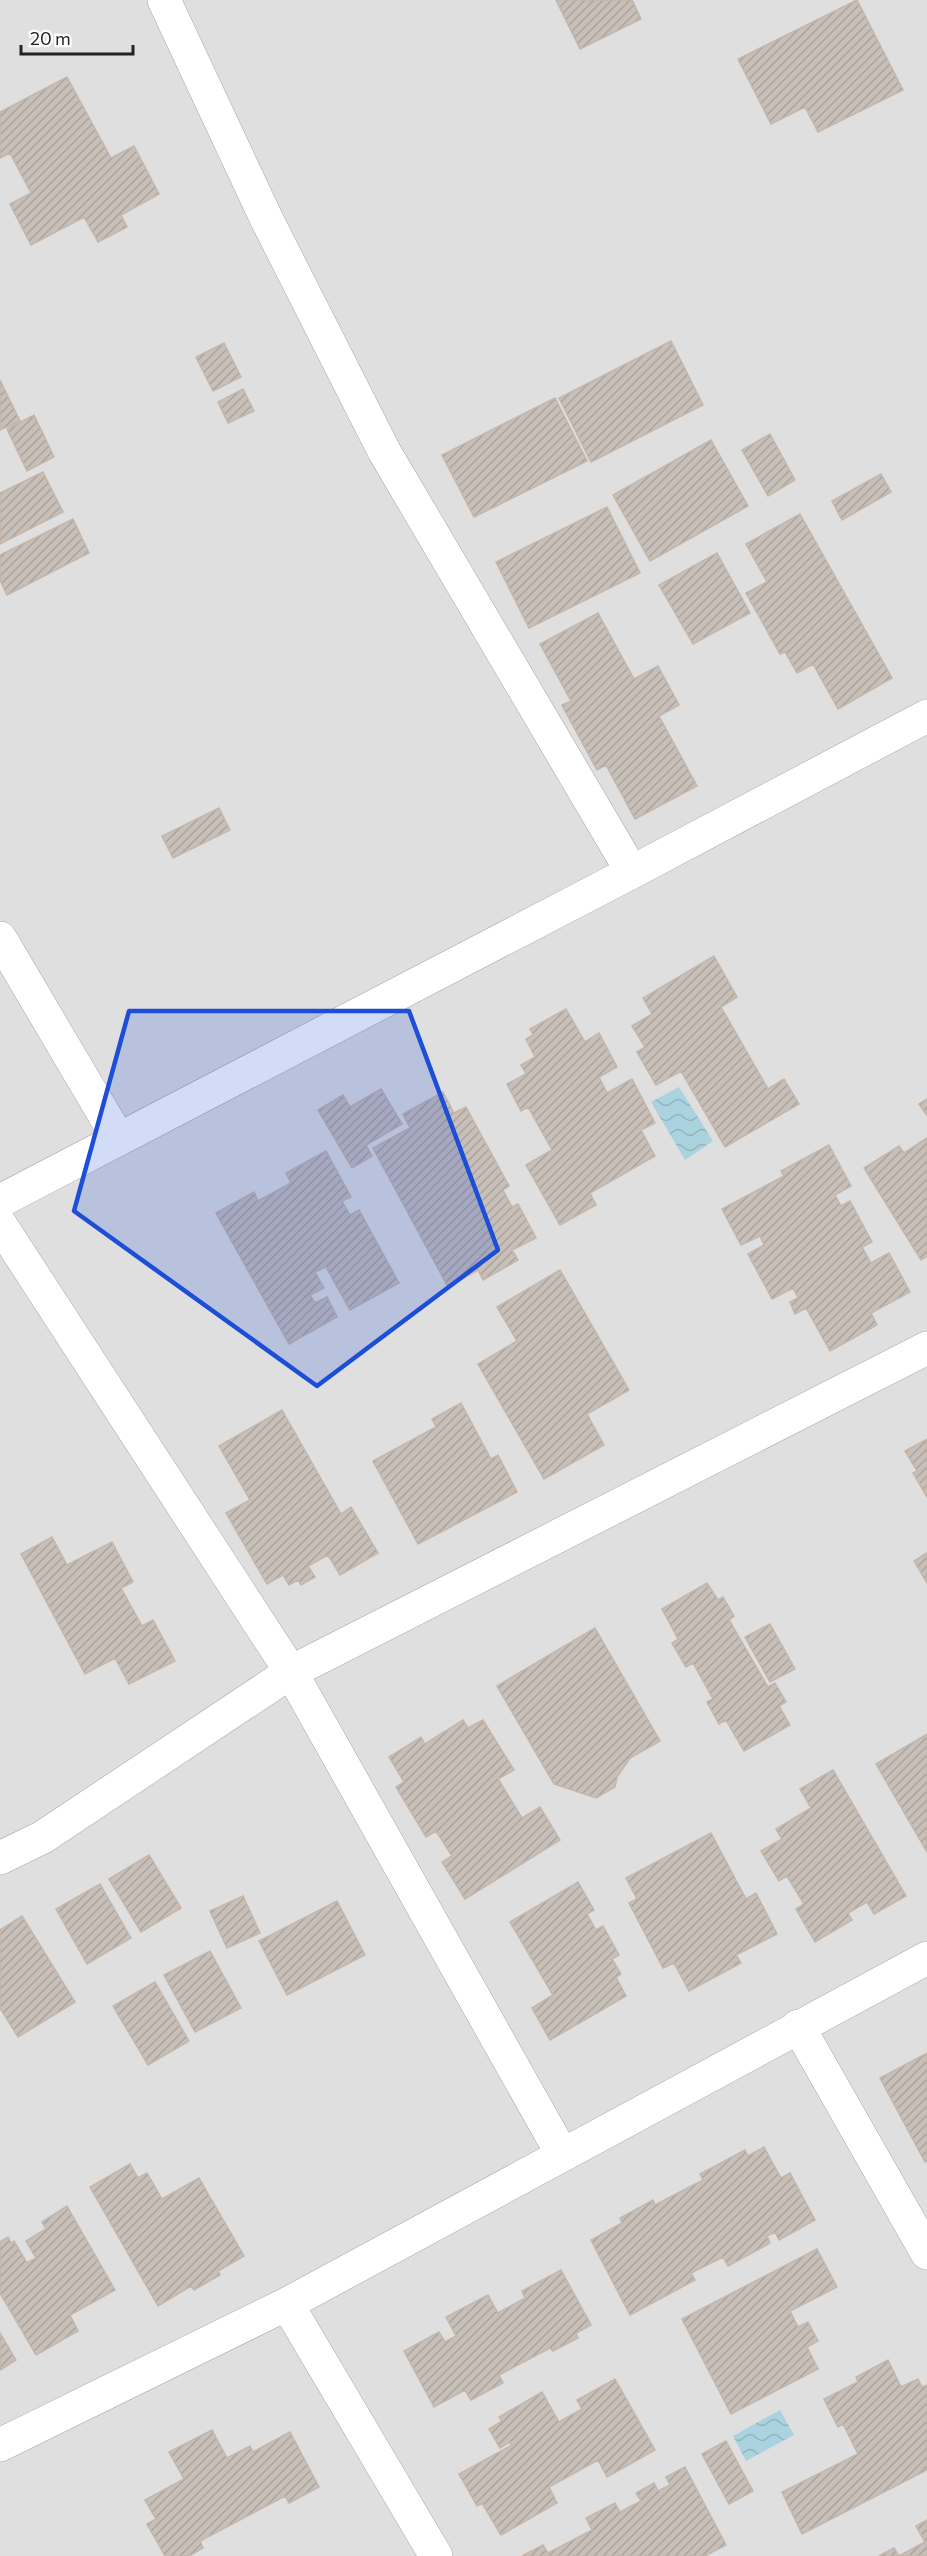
<svg xmlns="http://www.w3.org/2000/svg" width="927" height="2556" font-family="Commissioner,sans-serif">
	<style>
		.residential { fill: #e0dfdf }
		.water { fill: url(#water-waves) }
		.building { fill: url(#building-hatch); stroke: #c4b6ab; stroke-width: 1.5 }
		.lines { fill: none; stroke-linecap: round; stroke-linejoin: round }
		.minor-casing { stroke: #a9a9a9; stroke-width: 34 }
		.minor { stroke: #fff; stroke-width: 33 }
		.marked { fill: #1d4ed8; fill-opacity: 0.2; stroke: #1d4ed8; stroke-width: 4.5; stroke-linejoin: round }
	</style>
	<defs>
		<pattern id="water-waves" width="16" height="10" patternUnits="userSpaceOnUse" patternTransform="scale(1.5)"><rect width="16" height="10" fill="#aad3df"/><path d="M0 5q4-4 8 0t8 0" fill="none" stroke="#92b5bf"/></pattern>
		<pattern id="building-hatch" width="6" height="6" patternUnits="userSpaceOnUse" patternTransform="scale(1.5)"><rect width="6" height="6" fill="#c7bfb8"/><path d="M-1 1l2-2M0 6l6-6M5 7l2-2" fill="none" stroke="#aba49e"/></pattern>
	</defs>
	<rect width="100%" height="100%" fill="#f2efe9"/>
	<path class="residential" d="M 0,0 L 927,0 L 927,2556 L 0,2556 Z"/>
	<path class="water" d="M 679,1087 L 713,1141 L 685,1160 L 651,1102 Z
		M 780,2410 L 794,2435 L 746,2461 L 733,2436 Z"/>
	<path class="building" d="M 556,0 L 632,0 L 641,19 L 580,49 Z
		M 857,0 L 903,90 L 818,132 L 805,107 L 771,124 L 738,59 Z
		M 67,77 L 111,158 L 134,146 L 159,194 L 121,215 L 127,227 L 98,242 L 84,217 L 31,245 L 10,204 L 31,193 L 10,153 L 0,158 L 0,112 Z
		M 671,341 L 703,405 L 591,462 L 559,398 Z
		M 224,343 L 241,377 L 213,391 L 196,357 Z
		M 0,380 L 20,421 L 0,430 Z
		M 243,389 L 254,411 L 228,423 L 218,402 Z
		M 555,398 L 587,461 L 474,517 L 442,455 Z
		M 34,415 L 54,457 L 27,471 L 7,429 Z
		M 770,434 L 795,480 L 768,496 L 742,450 Z
		M 711,440 L 748,506 L 650,561 L 613,495 Z
		M 43,472 L 63,512 L 0,544 L 0,493 Z
		M 881,474 L 891,492 L 842,520 L 832,501 Z
		M 607,507 L 640,573 L 529,628 L 496,562 Z
		M 800,514 L 892,678 L 838,709 L 813,664 L 797,673 L 785,652 L 780,654 L 746,593 L 767,582 L 746,544 Z
		M 73,519 L 89,553 L 7,595 L 0,580 L 0,555 Z
		M 717,553 L 750,613 L 693,644 L 659,585 Z
		M 598,613 L 634,679 L 658,666 L 679,705 L 659,716 L 697,786 L 635,819 L 606,765 L 597,770 L 562,705 L 571,701 L 540,644 Z
		M 219,808 L 230,830 L 173,858 L 162,836 Z
		M 714,956 L 737,997 L 721,1007 L 768,1089 L 784,1079 L 799,1104 L 725,1147 L 681,1071 L 656,1085 L 637,1052 L 645,1047 L 632,1026 L 652,1014 L 643,998 Z
		M 566,1009 L 585,1042 L 599,1033 L 617,1067 L 599,1077 L 607,1093 L 632,1079 L 655,1123 L 641,1130 L 655,1156 L 590,1193 L 596,1205 L 560,1225 L 526,1165 L 552,1150 L 528,1107 L 521,1111 L 507,1084 L 526,1074 L 521,1065 L 535,1057 L 526,1039 L 533,1035 L 530,1029 Z
		M 381,1089 L 402,1124 L 366,1145 L 372,1156 L 352,1168 L 318,1110 L 343,1095 L 350,1107 Z
		M 443,1092 L 454,1113 L 466,1107 L 509,1186 L 503,1190 L 512,1207 L 518,1204 L 536,1238 L 512,1250 L 518,1260 L 483,1280 L 478,1270 L 448,1287 L 373,1148 L 410,1128 L 403,1114 Z
		M 927,1099 L 927,1116 L 919,1104 Z
		M 927,1138 L 927,1256 L 921,1260 L 864,1168 L 899,1146 L 904,1153 Z
		M 829,1145 L 851,1186 L 835,1195 L 841,1206 L 850,1201 L 872,1242 L 862,1247 L 871,1263 L 889,1253 L 910,1292 L 871,1313 L 877,1325 L 830,1351 L 806,1308 L 795,1314 L 790,1302 L 798,1298 L 793,1288 L 772,1299 L 748,1254 L 764,1245 L 760,1236 L 741,1245 L 722,1209 L 784,1176 L 781,1171 Z
		M 326,1151 L 351,1197 L 342,1201 L 350,1215 L 359,1210 L 399,1283 L 350,1310 L 326,1267 L 315,1272 L 324,1288 L 310,1295 L 315,1303 L 327,1297 L 337,1317 L 289,1344 L 216,1213 L 254,1192 L 258,1201 L 291,1183 L 286,1173 Z
		M 560,1270 L 629,1390 L 587,1414 L 604,1445 L 544,1479 L 478,1364 L 517,1341 L 497,1307 Z
		M 461,1403 L 491,1459 L 498,1455 L 517,1492 L 418,1544 L 373,1461 L 436,1427 L 432,1419 Z
		M 282,1410 L 341,1514 L 351,1507 L 378,1553 L 340,1575 L 328,1555 L 308,1566 L 315,1577 L 301,1585 L 298,1580 L 289,1585 L 283,1575 L 267,1584 L 226,1513 L 250,1500 L 219,1446 Z
		M 927,1439 L 927,1497 L 913,1473 L 917,1471 L 905,1451 Z
		M 52,1537 L 67,1565 L 112,1542 L 133,1582 L 121,1588 L 142,1626 L 153,1620 L 175,1661 L 129,1684 L 115,1658 L 85,1674 L 21,1554 Z
		M 927,1553 L 927,1583 L 914,1561 Z
		M 707,1583 L 718,1600 L 723,1597 L 734,1616 L 729,1620 L 768,1687 L 775,1683 L 786,1702 L 779,1706 L 790,1725 L 744,1751 L 726,1720 L 719,1724 L 707,1702 L 713,1699 L 693,1663 L 686,1667 L 672,1643 L 678,1639 L 662,1609 Z
		M 770,1624 L 795,1669 L 770,1682 L 745,1637 Z
		M 595,1628 L 660,1741 L 630,1758 L 617,1777 L 615,1787 L 596,1798 L 554,1784 L 497,1686 Z
		M 463,1720 L 468,1728 L 483,1720 L 514,1770 L 498,1779 L 522,1818 L 540,1807 L 560,1840 L 465,1899 L 442,1862 L 452,1856 L 436,1831 L 426,1837 L 396,1787 L 404,1782 L 389,1757 L 421,1737 L 425,1744 Z
		M 927,1734 L 927,1852 L 876,1764 Z
		M 833,1770 L 906,1896 L 874,1914 L 867,1902 L 848,1913 L 852,1920 L 815,1942 L 796,1909 L 804,1904 L 787,1876 L 779,1881 L 761,1851 L 782,1839 L 776,1829 L 811,1808 L 800,1789 Z
		M 711,1833 L 746,1899 L 756,1893 L 777,1934 L 736,1955 L 741,1963 L 689,1991 L 674,1963 L 663,1968 L 629,1903 L 637,1899 L 626,1878 Z
		M 149,1855 L 181,1908 L 141,1932 L 109,1879 Z
		M 578,1882 L 594,1910 L 587,1914 L 596,1930 L 603,1926 L 619,1955 L 612,1959 L 621,1974 L 616,1977 L 626,1996 L 550,2040 L 532,2008 L 553,1995 L 510,1922 Z
		M 100,1884 L 131,1938 L 87,1964 L 56,1909 Z
		M 243,1896 L 260,1933 L 227,1948 L 210,1911 Z
		M 337,1901 L 365,1955 L 287,1995 L 259,1941 Z
		M 22,1916 L 75,2002 L 18,2037 L 0,2008 L 0,1930 Z
		M 210,1951 L 241,2008 L 195,2032 L 164,1975 Z
		M 155,1982 L 189,2041 L 148,2065 L 113,2006 Z
		M 927,2053 L 927,2161 L 925,2162 L 880,2078 Z
		M 764,2147 L 781,2178 L 790,2173 L 815,2220 L 779,2240 L 775,2232 L 767,2236 L 770,2243 L 728,2266 L 723,2257 L 691,2273 L 695,2280 L 630,2315 L 591,2240 L 622,2223 L 620,2218 L 653,2200 L 655,2205 L 703,2180 L 700,2174 L 745,2150 L 748,2156 Z
		M 130,2164 L 138,2178 L 147,2173 L 162,2199 L 199,2178 L 244,2256 L 218,2271 L 220,2275 L 194,2290 L 191,2286 L 158,2306 L 90,2187 Z
		M 67,2206 L 115,2290 L 70,2315 L 78,2331 L 36,2355 L 0,2293 L 0,2242 L 8,2237 L 11,2243 L 14,2241 L 27,2263 L 36,2258 L 26,2241 L 46,2229 L 42,2222 Z
		M 817,2249 L 837,2287 L 790,2311 L 798,2327 L 808,2322 L 818,2341 L 807,2347 L 818,2369 L 731,2414 L 682,2319 Z
		M 561,2270 L 591,2325 L 576,2333 L 578,2338 L 553,2351 L 550,2348 L 499,2375 L 503,2383 L 471,2400 L 465,2390 L 434,2407 L 404,2351 L 439,2332 L 445,2342 L 456,2336 L 446,2317 L 488,2295 L 498,2313 L 525,2298 L 522,2291 Z
		M 0,2333 L 16,2360 L 0,2370 Z
		M 888,2360 L 901,2387 L 918,2379 L 922,2387 L 927,2385 L 927,2470 L 802,2534 L 782,2492 L 858,2454 L 843,2424 L 838,2427 L 824,2399 L 858,2382 L 856,2377 Z
		M 615,2379 L 655,2450 L 607,2477 L 598,2460 L 549,2487 L 557,2503 L 501,2535 L 482,2503 L 477,2506 L 459,2474 L 512,2445 L 510,2442 L 500,2448 L 489,2429 L 502,2421 L 499,2417 L 542,2392 L 559,2422 L 582,2409 L 577,2400 Z
		M 212,2430 L 227,2458 L 250,2446 L 253,2452 L 290,2432 L 319,2487 L 289,2503 L 285,2496 L 200,2541 L 203,2548 L 189,2556 L 165,2556 L 147,2524 L 156,2519 L 145,2500 L 184,2479 L 169,2452 Z
		M 726,2441 L 753,2491 L 729,2504 L 702,2454 Z
		M 685,2467 L 726,2545 L 705,2556 L 522,2556 L 543,2545 L 548,2553 L 592,2530 L 586,2518 L 615,2503 L 620,2512 L 641,2501 L 636,2493 L 654,2483 L 658,2491 L 670,2485 L 666,2477 Z
		M 927,2520 L 927,2556 L 899,2556 L 925,2542 L 916,2526 Z
		M 894,2548 L 899,2556 L 879,2556 Z"/>
	<g class="lines">
		<defs>
			<path id="minor" d="M 164,0 L 266,218 L 384,451 L 632,872
				M 0,938 L 118,1138
				M 0,1201 L 632,872 L 927,716
				M 0,1224 L 291,1672 L 562,2154
				M 0,1858 L 43,1837 L 291,1672 L 927,1348
				M 798,2026 L 927,2253
				M 287,2304 L 436,2556
				M 0,2445 L 287,2304 L 927,1958"/>
		</defs>
		<use href="#minor" class="minor-casing"/>
		<use href="#minor" class="minor"/>
	</g>
	<path class="marked" d="M 129,1011 L 409,1011 L 498,1250 L 317,1386 L 74,1211 Z"/>
	<path d="M21 45v9h112v-9" fill="none" stroke="#222222" stroke-width="3"/>
	<text x="30" y="45" font-size="18" fill="#222222" stroke="#ffffff" stroke-width="4.5" paint-order="stroke">20 m</text>
</svg>
